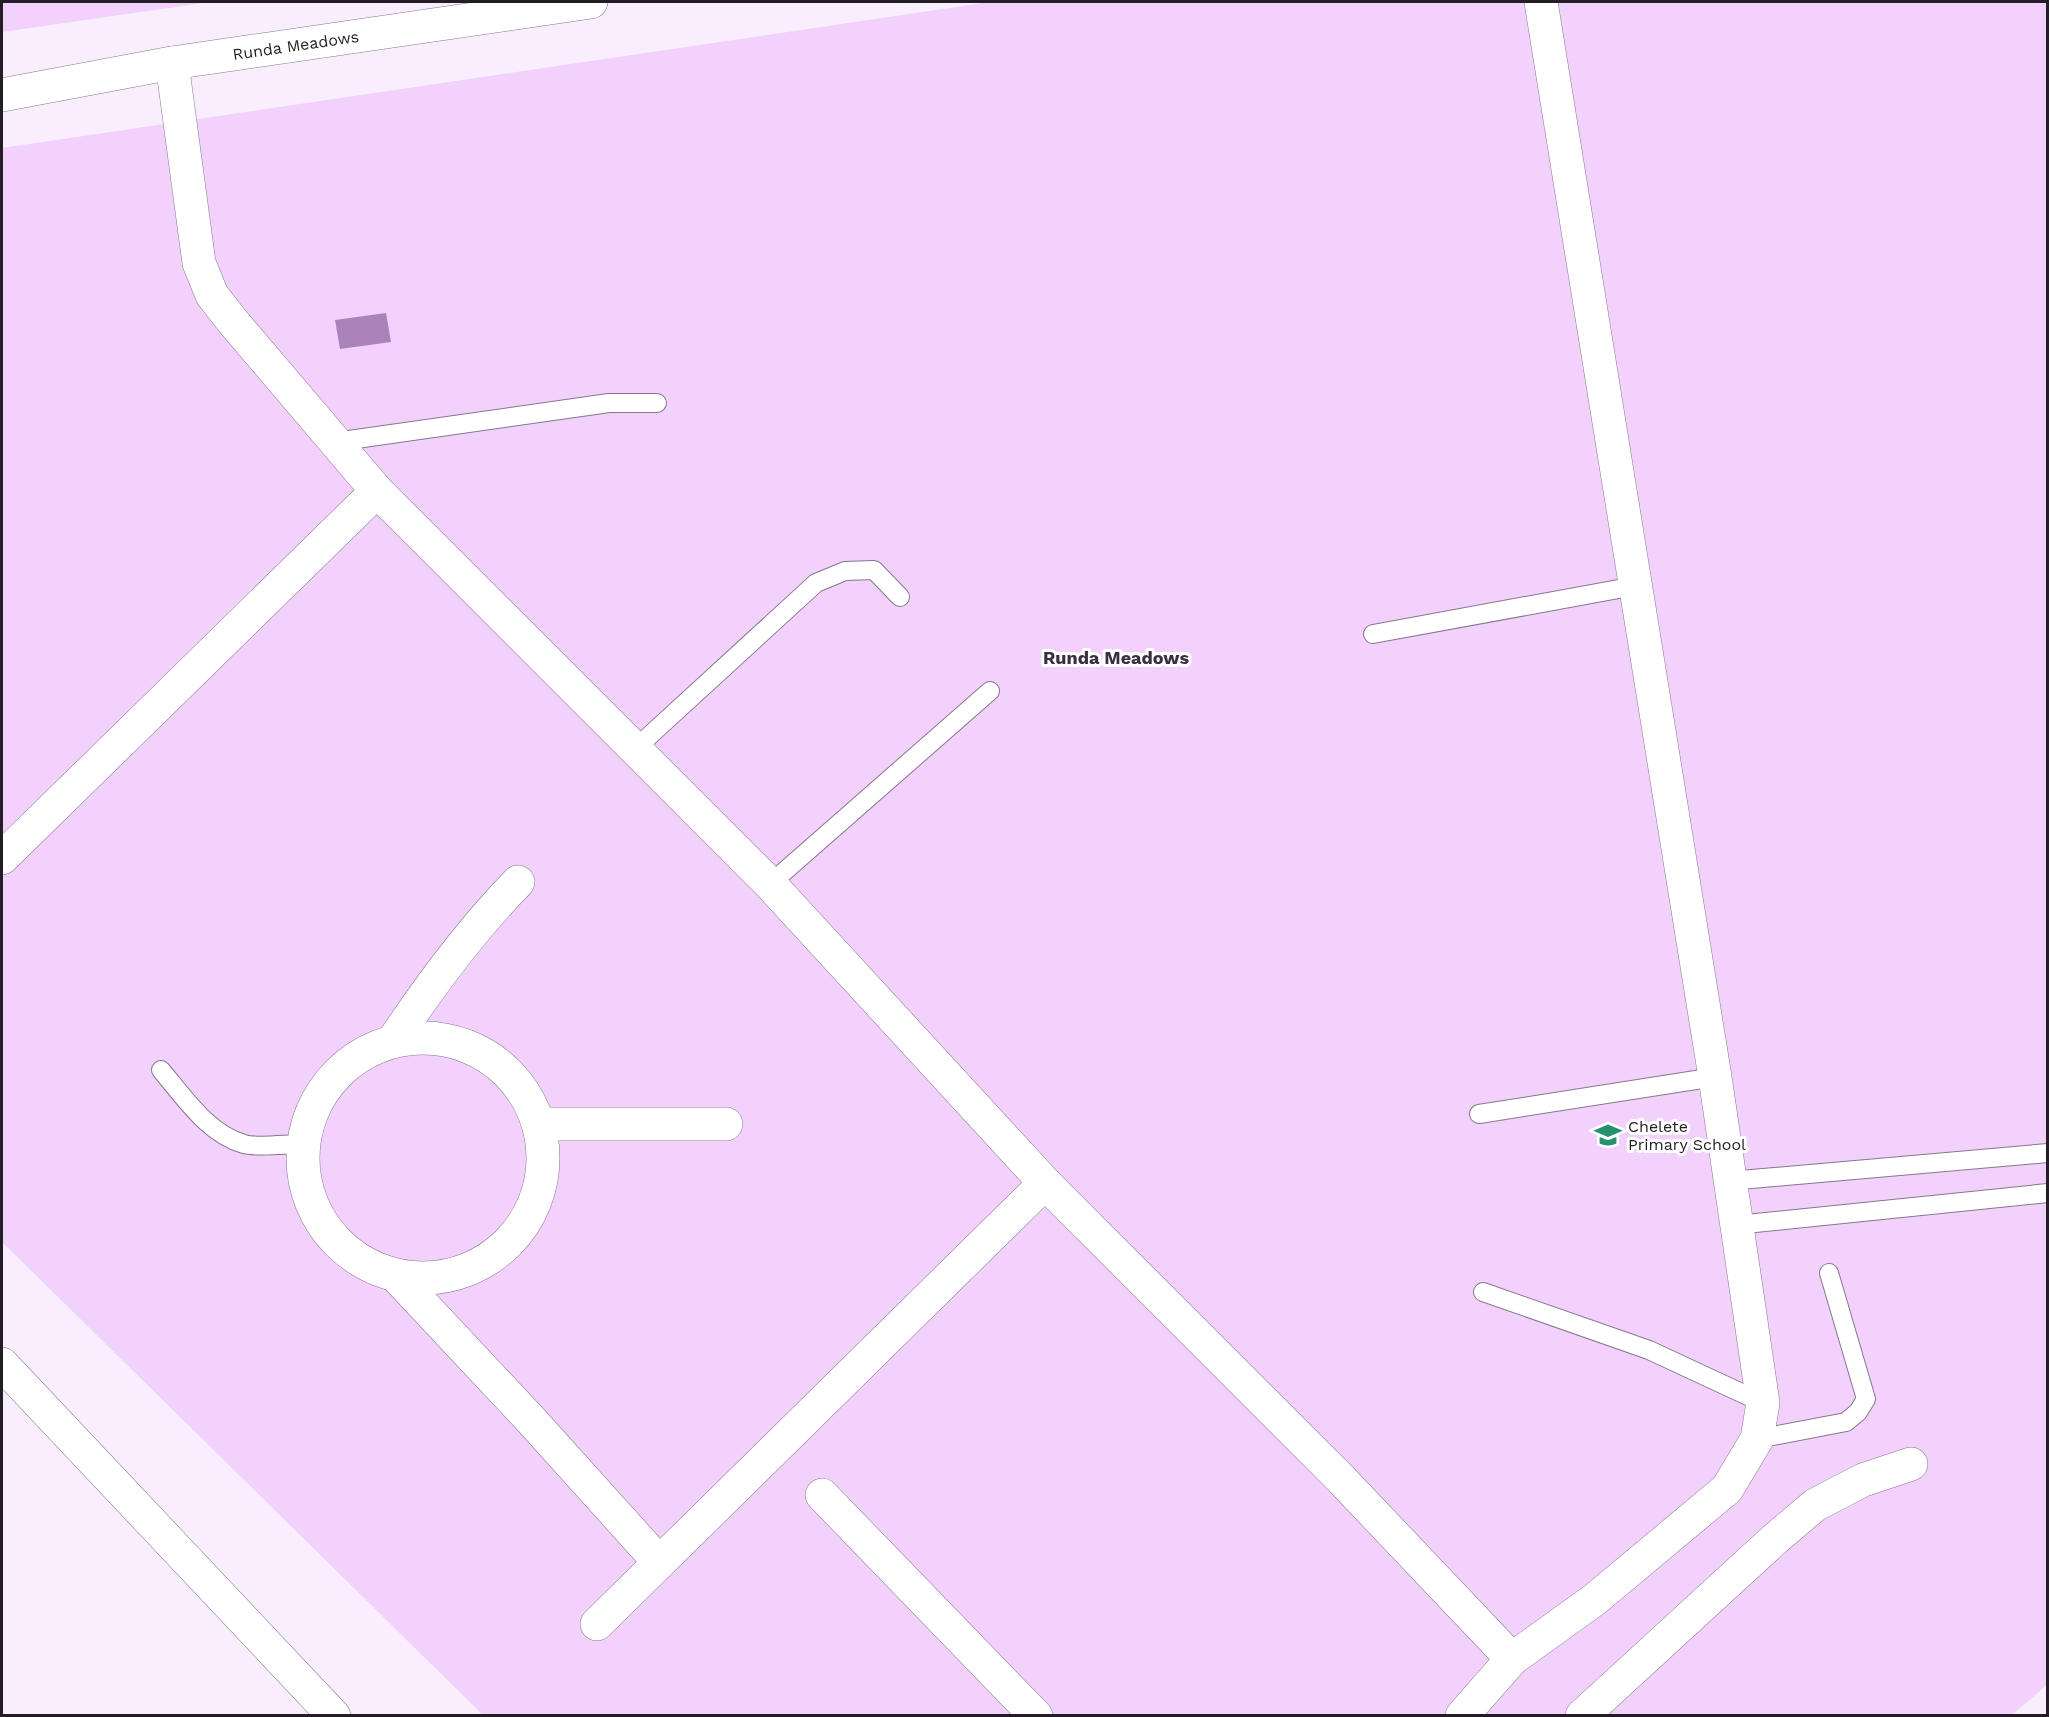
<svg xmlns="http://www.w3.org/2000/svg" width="2049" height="1717" font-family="'Work Sans',sans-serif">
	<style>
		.green { fill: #f2d1fc }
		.water { fill: #ab82b9 }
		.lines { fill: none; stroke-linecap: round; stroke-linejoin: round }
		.service-casing { stroke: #87778d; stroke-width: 20 }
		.minor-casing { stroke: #87778d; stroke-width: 34 }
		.service { stroke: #fff; stroke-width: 18 }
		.minor { stroke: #fff; stroke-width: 33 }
		.labels { text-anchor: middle; stroke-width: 6; stroke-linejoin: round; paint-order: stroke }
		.street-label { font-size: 16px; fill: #241d26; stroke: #fff }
		.poi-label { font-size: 16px; fill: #241d26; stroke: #fff; text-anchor: start }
		.neighbourhood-label { font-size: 18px; font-weight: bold; fill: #3c2e41; stroke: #fff }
	</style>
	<rect width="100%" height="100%" fill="#f9eefd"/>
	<path class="green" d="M 2,2 L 210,2 L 2,32 Z
		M 990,2 L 2047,2 L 2048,1684 L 2012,1715 L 483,1715 L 2,1242 L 2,148 Z"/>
	<path class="water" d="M 386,313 L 391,342 L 340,349 L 335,320 Z"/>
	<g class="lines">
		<defs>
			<path id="service" d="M 335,442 L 609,403 L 657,403
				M 1373,634 L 1635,586
				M 636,748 L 816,583 L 845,571 L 874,570 L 900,597
				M 770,884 L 990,691
				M 161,1070 C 184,1097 208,1134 244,1144 C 257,1148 286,1144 301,1144
				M 1479,1114 L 1715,1077
				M 1729,1181 L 2048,1153
				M 1736,1225 L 2048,1193
				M 1483,1292 L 1649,1350 L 1763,1403
				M 1757,1439 L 1846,1422 L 1858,1412 L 1866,1399 L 1829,1273"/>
			<g id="minor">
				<path d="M 172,63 L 199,263 L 212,295 L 234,323 L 377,491 L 770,884 L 1045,1183 L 1342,1480 L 1512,1659"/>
				<path id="s1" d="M 2,95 L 172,63 L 591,2"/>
				<path d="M 2,858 L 377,491"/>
				<circle cx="423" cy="1158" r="120"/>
				<path d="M 393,1041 C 431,984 471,930 518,882"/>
				<path d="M 542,1124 L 726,1124"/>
				<path d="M 396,1276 L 531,1420 L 659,1562"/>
				<path d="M 2,1364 L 334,1716"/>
				<path d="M 822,1495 L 1036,1716"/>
				<path d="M 597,1624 L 1045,1183"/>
				<path d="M 1462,1716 L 1512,1659 L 1594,1600 L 1727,1489 L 1757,1439 L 1763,1403 L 1715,1077 L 1541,2"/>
				<path d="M 1582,1716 L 1775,1539 L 1815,1505 L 1863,1480 L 1911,1464"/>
			</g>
		</defs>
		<use href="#service" class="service-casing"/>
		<use href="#minor" class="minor-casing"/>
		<use href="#service" class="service"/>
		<use href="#minor" class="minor"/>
	</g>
	<defs>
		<symbol id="school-bare" viewBox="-9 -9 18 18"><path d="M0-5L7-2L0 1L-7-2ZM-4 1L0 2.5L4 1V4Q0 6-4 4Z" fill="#269170" stroke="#fff" stroke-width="2.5" paint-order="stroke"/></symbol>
	</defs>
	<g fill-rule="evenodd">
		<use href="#school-bare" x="1589" y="1116" width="38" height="38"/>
	</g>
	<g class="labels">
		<g class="street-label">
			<text dy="6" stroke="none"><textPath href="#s1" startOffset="298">Runda Meadows</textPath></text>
		</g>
		<g class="poi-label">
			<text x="1628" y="1132">Chelete<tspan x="1628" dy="18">Primary School</tspan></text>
		</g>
		<g class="neighbourhood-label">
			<text x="1116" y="664">Runda Meadows</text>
		</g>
	</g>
	<rect width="2049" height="1717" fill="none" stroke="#241d26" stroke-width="6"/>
</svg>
